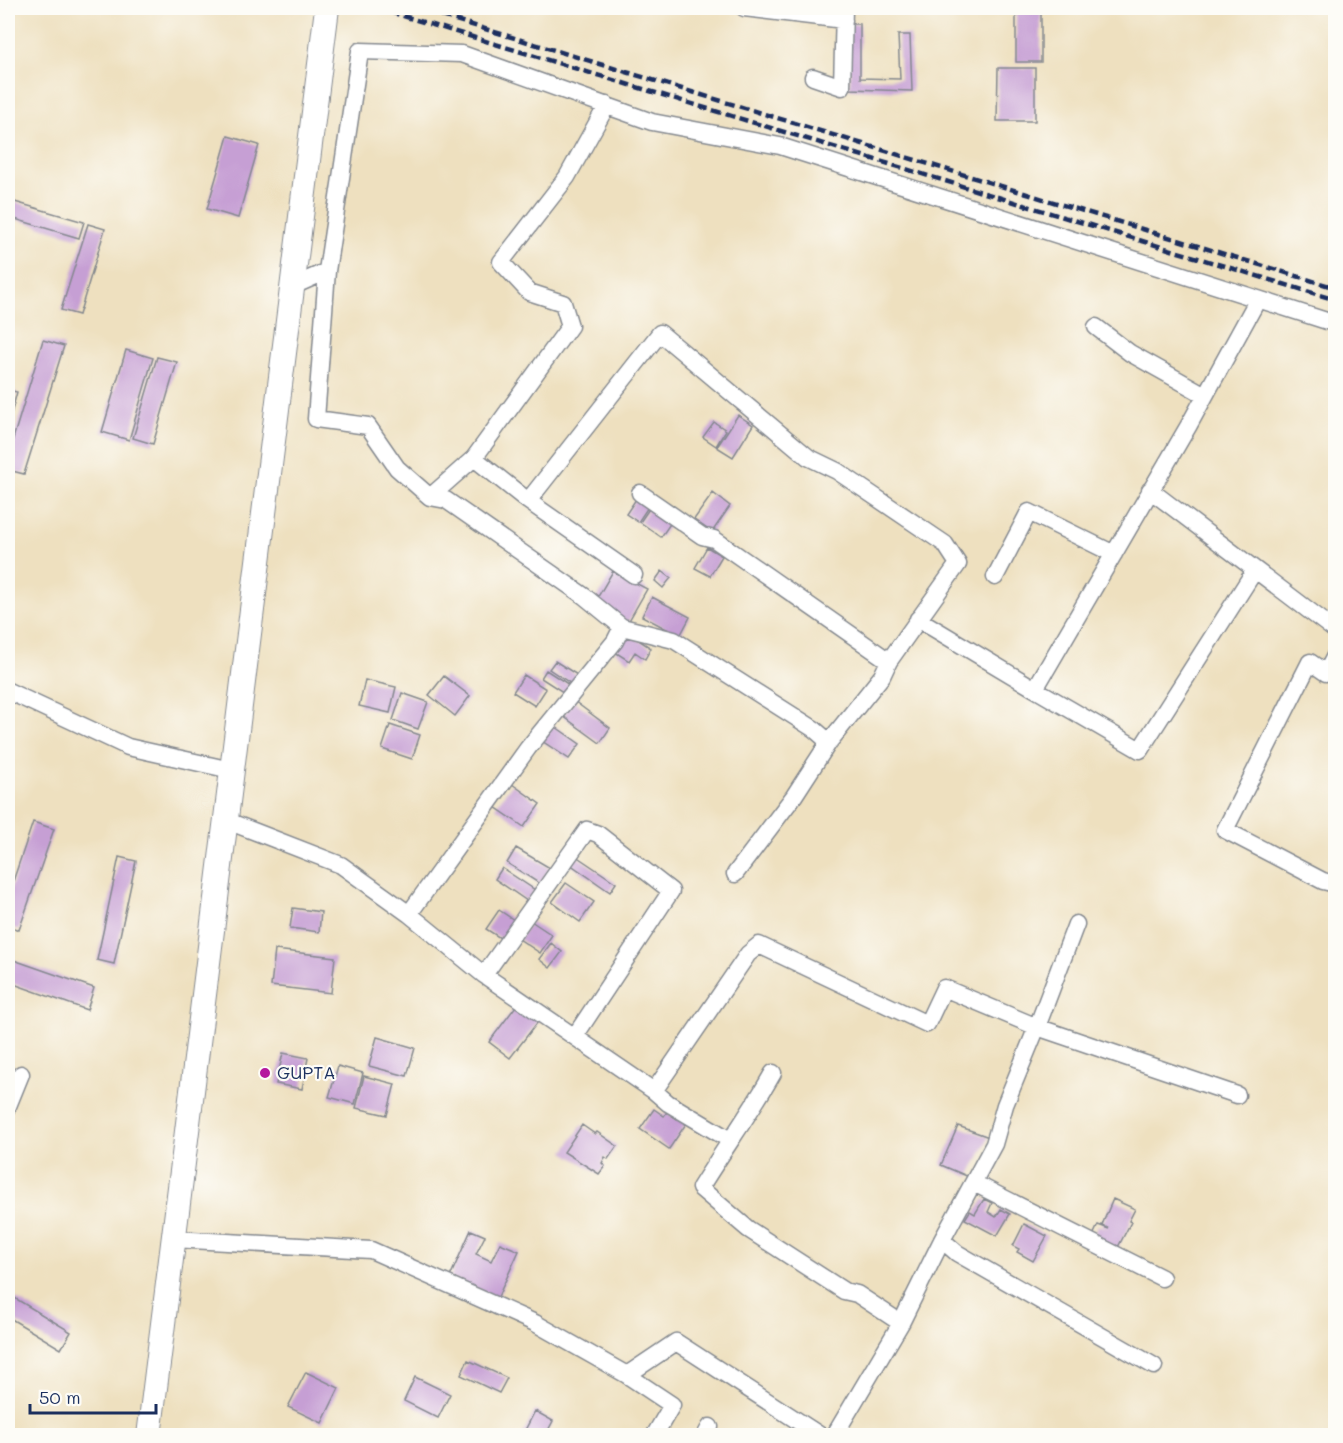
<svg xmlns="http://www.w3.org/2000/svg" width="1343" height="1443" font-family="Mali,sans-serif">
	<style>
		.building { fill: #c69fd4 }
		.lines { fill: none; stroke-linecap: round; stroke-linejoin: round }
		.minor-casing { stroke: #84888e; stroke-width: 19 }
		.secondary-casing { stroke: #84888e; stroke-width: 26 }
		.minor { stroke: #fff; stroke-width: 16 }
		.secondary { stroke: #fff; stroke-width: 24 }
		.rail { stroke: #1b2f5e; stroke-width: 4.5; stroke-dasharray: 9 4.5; stroke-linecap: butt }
		.poi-dot { fill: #b5179e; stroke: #fdfcf7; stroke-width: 2 }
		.labels { text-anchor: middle; stroke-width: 4.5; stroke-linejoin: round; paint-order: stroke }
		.poi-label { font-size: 18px; fill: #1b2f5e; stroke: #fdfcf7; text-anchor: start }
	</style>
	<rect width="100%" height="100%" fill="#fdfcf7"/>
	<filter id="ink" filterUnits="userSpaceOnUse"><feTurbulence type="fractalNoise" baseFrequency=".0167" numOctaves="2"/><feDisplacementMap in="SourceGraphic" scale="12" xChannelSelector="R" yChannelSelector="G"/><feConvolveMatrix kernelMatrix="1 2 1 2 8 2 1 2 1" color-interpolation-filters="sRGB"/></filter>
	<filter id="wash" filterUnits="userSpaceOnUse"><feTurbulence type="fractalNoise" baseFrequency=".008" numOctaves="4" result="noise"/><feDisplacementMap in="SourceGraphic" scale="24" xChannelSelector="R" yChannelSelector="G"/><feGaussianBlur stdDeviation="1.35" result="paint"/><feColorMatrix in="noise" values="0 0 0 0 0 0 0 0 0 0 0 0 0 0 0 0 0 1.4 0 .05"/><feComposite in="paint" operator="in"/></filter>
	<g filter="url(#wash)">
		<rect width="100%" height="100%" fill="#eee0bf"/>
		<g id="blocks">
			<path class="building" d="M 1016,8 L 1041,8 L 1041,62 L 1016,62 Z
				M 850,24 L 860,24 L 860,78 L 900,79 L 898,35 L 910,35 L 912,91 L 850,89 Z
				M 998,68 L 1035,68 L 1035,121 L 997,121 Z
				M 228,136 L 259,145 L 238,218 L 207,209 Z
				M 8,200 L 84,222 L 79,238 L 8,217 Z
				M 88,224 L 105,229 L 79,315 L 61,310 Z
				M 43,340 L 64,346 L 24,474 L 8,470 L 8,452 L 9,452 Z
				M 126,350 L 153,358 L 129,440 L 102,432 Z
				M 157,357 L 177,362 L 153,444 L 133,438 Z
				M 8,390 L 17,392 L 11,414 L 8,413 Z
				M 738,415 L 753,425 L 733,457 L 717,447 Z
				M 714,422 L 726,430 L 716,446 L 703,437 Z
				M 713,493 L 730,506 L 708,538 L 690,525 Z
				M 636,499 L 648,507 L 638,522 L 626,514 Z
				M 653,503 L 674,518 L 661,537 L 640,522 Z
				M 707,547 L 722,556 L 710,576 L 695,568 Z
				M 613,571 L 647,589 L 627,624 L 596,600 Z
				M 662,571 L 671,578 L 663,588 L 655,581 Z
				M 652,597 L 690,617 L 680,636 L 642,616 Z
				M 628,633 L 651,648 L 645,659 L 635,652 L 629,661 L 615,652 Z
				M 555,661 L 582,678 L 576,687 L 549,669 Z
				M 546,670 L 574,688 L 569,696 L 541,678 Z
				M 524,675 L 546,689 L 535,706 L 513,692 Z
				M 444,676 L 470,696 L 455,716 L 429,695 Z
				M 365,680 L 396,687 L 390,713 L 359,706 Z
				M 402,693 L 428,702 L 418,729 L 393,720 Z
				M 574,701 L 610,728 L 600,743 L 563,716 Z
				M 390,725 L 420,735 L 412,759 L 382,749 Z
				M 553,725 L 580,744 L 569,759 L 542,741 Z
				M 512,784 L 540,804 L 524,827 L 495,807 Z
				M 33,822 L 54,829 L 19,930 L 8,926 L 8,896 Z
				M 516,848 L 550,868 L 540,884 L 507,863 Z
				M 576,856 L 616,883 L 610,892 L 570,864 Z
				M 119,857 L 136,861 L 114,964 L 97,960 Z
				M 502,868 L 535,890 L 527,901 L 495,879 Z
				M 566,883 L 594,902 L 580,922 L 552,902 Z
				M 293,908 L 321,912 L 319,932 L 290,928 Z
				M 499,910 L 520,924 L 508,943 L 486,929 Z
				M 531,921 L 552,935 L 540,953 L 519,939 Z
				M 551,943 L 562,952 L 550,968 L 539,959 Z
				M 275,950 L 335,957 L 331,993 L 271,986 Z
				M 8,958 L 94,988 L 87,1010 L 8,982 Z
				M 519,1002 L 540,1019 L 510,1058 L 489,1042 Z
				M 377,1037 L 415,1048 L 407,1076 L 369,1066 Z
				M 283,1053 L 308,1058 L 302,1089 L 276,1084 Z
				M 338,1066 L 363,1073 L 355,1104 L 329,1097 Z
				M 364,1076 L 395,1084 L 387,1115 L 356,1108 Z
				M 654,1109 L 664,1116 L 667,1112 L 677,1119 L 680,1115 L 688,1121 L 669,1149 L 640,1129 Z
				M 582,1125 L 595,1134 L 597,1132 L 617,1146 L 608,1159 L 605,1157 L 602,1163 L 605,1166 L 599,1174 L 564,1152 Z
				M 958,1126 L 989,1137 L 969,1177 L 941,1165 Z
				M 984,1199 L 992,1203 L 988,1212 L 996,1217 L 1001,1209 L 1010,1214 L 997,1236 L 965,1219 L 970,1211 L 975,1214 Z
				M 1113,1199 L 1135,1209 L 1129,1221 L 1131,1222 L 1117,1249 L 1092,1238 L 1098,1225 L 1109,1229 L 1102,1225 Z
				M 1024,1224 L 1047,1236 L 1033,1261 L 1017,1252 L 1019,1249 L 1013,1246 Z
				M 471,1230 L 485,1236 L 476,1254 L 491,1261 L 500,1243 L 519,1251 L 497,1299 L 450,1277 Z
				M 8,1294 L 71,1332 L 61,1349 L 8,1317 Z
				M 468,1360 L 507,1378 L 499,1393 L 461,1375 Z
				M 306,1372 L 339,1388 L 322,1423 L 288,1407 Z
				M 415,1377 L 450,1394 L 438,1418 L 404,1401 Z
				M 535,1411 L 553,1421 L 545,1436 L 522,1436 Z"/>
		</g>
	</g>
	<g filter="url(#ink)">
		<use href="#blocks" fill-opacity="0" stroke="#84888e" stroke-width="1.5"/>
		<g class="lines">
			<defs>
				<path id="minor" d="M 744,8 L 844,20
					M 813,77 L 842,87 L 844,8
					M 607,105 L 567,177 L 501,262 L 529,292 L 563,303 L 570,326 L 474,458 L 430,497 L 446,500 L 584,596 L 622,627 L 674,640 L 814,729 L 829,742
					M 327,271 L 316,419 L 368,426 L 397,468 L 430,497
					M 291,287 L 327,271 L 360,51 L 462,54 L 652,122 L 780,146 L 1336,324
					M 1096,327 L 1130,353 L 1205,395
					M 474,458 L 528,501 L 634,575
					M 1150,490 L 1336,631
					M 640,493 L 702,536 L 714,539 L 889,661
					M 528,501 L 660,333 L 808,457 L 837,471 L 945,544 L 958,564 L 889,661 L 882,676 L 829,742 L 794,796 L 735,874
					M 995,577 L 1029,512 L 1114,554
					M 918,619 L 1035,689 L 1189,425 L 1258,299
					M 1336,654 L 1326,673 L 1310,662 L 1225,830 L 1323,881 L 1336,884
					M 1035,689 L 1140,750 L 1255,570
					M 8,691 L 128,747 L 231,770
					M 225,820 L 341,865 L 409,914 L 484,975 L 654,1091 L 668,1103 L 730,1140
					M 409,914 L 528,748 L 615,641 L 622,627
					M 484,975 L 587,830 L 598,834 L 671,891 L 575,1036
					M 773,1073 C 751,1112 724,1149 700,1188 L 748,1229 L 844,1291 L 857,1294 L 901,1323
					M 654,1091 L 748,954 L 759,945 L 927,1024 L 944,988 L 1037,1027 L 1237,1095
					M 8,1106 L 21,1074
					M 974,1183 L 1162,1278
					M 173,1239 L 371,1250 L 535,1323 L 627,1375 L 676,1342 L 821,1436
					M 942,1240 L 957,1253 L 1154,1366
					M 627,1375 L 672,1405 L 654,1436
					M 705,1436 L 710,1427
					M 834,1436 L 901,1323 L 942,1240 L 994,1144 L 1005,1105 L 1037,1027 L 1076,924"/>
				<path id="secondary" d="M 149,1436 L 327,8"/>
			</defs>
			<use href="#minor" class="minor-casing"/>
			<use href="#secondary" class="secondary-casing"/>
			<use href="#minor" class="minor"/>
			<use href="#secondary" class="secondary"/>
			<path class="rail" d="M 377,8 L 1336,300
				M 416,8 L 1336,288"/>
		</g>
	</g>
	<circle class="poi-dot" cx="265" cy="1073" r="6"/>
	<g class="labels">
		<g class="poi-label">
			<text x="277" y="1079">GUPTA</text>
		</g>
	</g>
	<rect width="1343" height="1443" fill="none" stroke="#fdfcf7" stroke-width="30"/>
	<path d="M30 1404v9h126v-9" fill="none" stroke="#1b2f5e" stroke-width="3"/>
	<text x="39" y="1404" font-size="18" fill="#1b2f5e" stroke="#fdfcf7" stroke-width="4.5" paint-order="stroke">50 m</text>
</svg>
